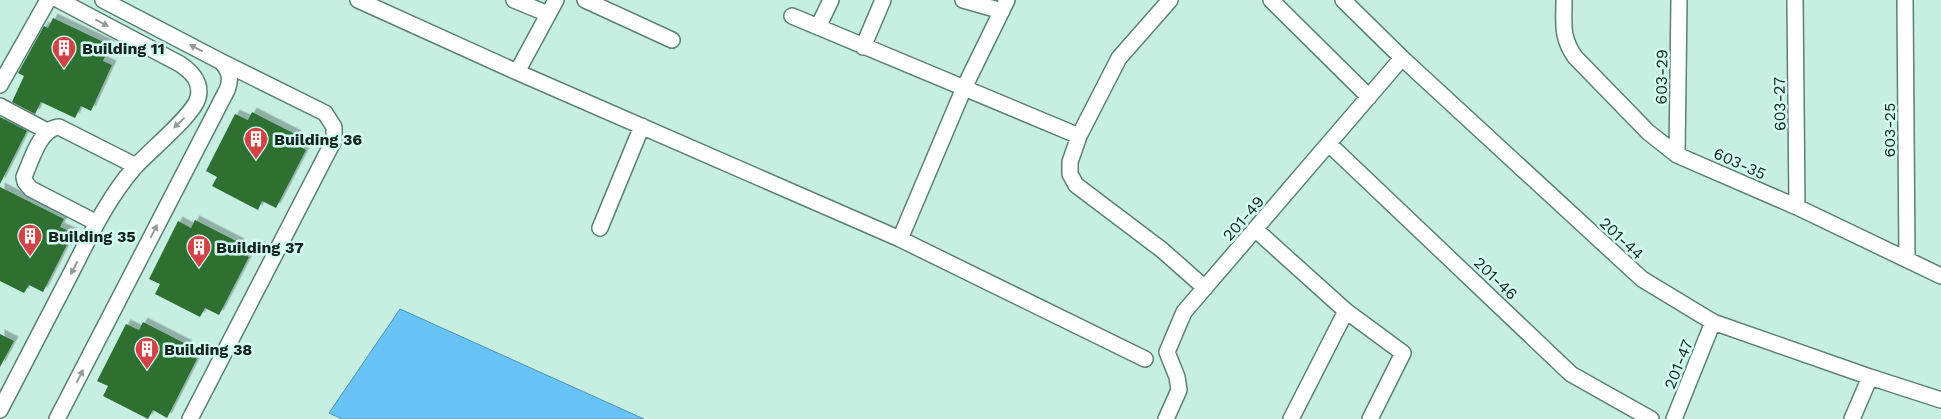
<svg xmlns="http://www.w3.org/2000/svg" width="1941" height="419" font-family="'Work Sans',sans-serif">
	<style>
		.water { fill: #68c3f7; stroke: #4e93b6 }
		.building { fill: #2f7033; filter: url(#shadow) }
		.lines { fill: none; stroke-linecap: round; stroke-linejoin: round }
		.minor-casing { stroke: #5b8176; stroke-width: 18 }
		.minor { stroke: #fff; stroke-width: 15 }
		.oneway { fill: #949c99 }
		.labels { text-anchor: middle; stroke-width: 5; stroke-linejoin: round; paint-order: stroke }
		.poi-label { font-size: 16px; font-weight: bold; fill: #12221d; stroke: #d3fcf0; text-anchor: start }
		.street-label { font-size: 16px; fill: #12221d; stroke: #d3fcf0 }
	</style>
	<defs>
		<filter id="shadow"><feDropShadow dx="4.5" dy="-4.5" stdDeviation="0" flood-color="#0004"/></filter>
	</defs>
	<rect width="100%" height="100%" fill="#c6efe2"/>
	<path class="water" d="M 400,309 L 644,419 L 342,419 L 329,413 Z"/>
	<path class="building" d="M 53,18 L 110,45 L 103,61 L 112,65 L 91,111 L 81,106 L 75,118 L 41,102 L 35,114 L 12,102 L 24,76 L 18,73 L 44,26 L 48,28 Z
		M 252,112 L 297,135 L 293,143 L 306,150 L 276,208 L 262,201 L 258,210 L 212,186 L 217,177 L 206,171 L 235,114 L 248,120 Z
		M 0,117 L 27,131 L 0,184 Z
		M 0,187 L 64,219 L 60,227 L 73,233 L 43,292 L 29,285 L 24,293 L 0,281 Z
		M 195,220 L 240,243 L 236,250 L 249,257 L 219,315 L 205,308 L 200,317 L 155,294 L 160,284 L 149,279 L 178,221 L 191,228 Z
		M 143,322 L 188,345 L 184,353 L 197,359 L 167,418 L 153,410 L 148,419 L 103,396 L 108,386 L 97,381 L 126,324 L 139,330 Z
		M 0,334 L 14,341 L 0,367 Z"/>
	<g class="lines">
		<defs>
			<path id="minor" d="M 358,0 L 517,72 L 900,239 L 1145,359
				M 514,0 L 548,14
				M 585,0 L 672,40
				M 963,0 L 1002,11
				M 1170,0 L 1119,58 L 1079,136 L 1070,162 L 1070,174 L 1076,185 L 1162,250 L 1205,288
				M 1271,0 L 1369,97
				M 1343,0 L 1402,58 L 1642,279 L 1713,322 L 1870,377 L 1941,400
				M 1564,0 C 1564,24 1561,37 1575,57 L 1648,132 L 1677,155 L 1797,207 L 1941,276
				M 1795,0 L 1797,207
				M 1905,0 L 1907,259
				M 792,16 L 1079,136
				M 818,27 L 831,0
				M 863,47 L 883,0
				M 517,72 L 556,0
				M 0,85 L 48,0
				M 0,106 L 47,131
				M 1329,144 L 1571,374 L 1651,419
				M 1677,155 L 1679,0
				M 97,223 L 31,189 L 25,182 L 24,177 C 31,161 40,128 59,127 L 136,166
				M 600,228 L 642,126
				M 1256,230 L 1346,311 L 1403,353 L 1370,419
				M 900,239 L 964,88 L 1007,0
				M 0,410 C 23,365 47,320 70,275 C 89,238 107,199 134,168 C 149,151 193,116 198,98 C 202,82 192,72 180,64 L 59,0
				M 57,419 L 227,90 C 232,78 229,69 220,61 L 103,0
				M 190,419 L 334,140 L 334,127 L 325,113 L 220,61
				M 1166,419 L 1179,390 L 1177,377 L 1167,352 L 1184,312 L 1402,58
				M 1291,419 L 1346,311
				M 1674,419 L 1713,322
				M 1852,419 L 1870,377"/>
		</defs>
		<use href="#minor" class="minor-casing"/>
		<use href="#minor" class="minor"/>
	</g>
	<defs><path id="oneway-solid" d="M-6-.8H1V-3.2L6.5 0L1 3.2V.8H-6Z" transform="scale(1.25)"/></defs>
	<g class="oneway">
		<use href="#oneway-solid" transform="translate(102 23) rotate(28)"/>
		<use href="#oneway-solid" transform="translate(196 48) rotate(-153)"/>
		<use href="#oneway-solid" transform="translate(179 123) rotate(137)"/>
		<use href="#oneway-solid" transform="translate(154 231) rotate(-63)"/>
		<use href="#oneway-solid" transform="translate(74 268) rotate(117)"/>
		<use href="#oneway-solid" transform="translate(80 376) rotate(-63)"/>
	</g>
	<defs>
		<symbol id="building-pin" viewBox="-11 -11 22 30"><path d="M0 17L-7.5 6A9.5 9.5 0 1 1 7.5 6Z" fill="#d24247" stroke="#d3fcf0"/><path d="M-4-6H4V6H1V3H-1V6H-4ZM-2.5-4.3h1.7v1.8h-1.7ZM.8-4.3h1.7v1.8H.8ZM-2.5-1h1.7V.8h-1.7ZM.8-1h1.7V.8H.8Z" fill="#fff"/></symbol>
	</defs>
	<g fill-rule="evenodd">
		<use href="#building-pin" x="50" y="34" width="28" height="38"/>
		<use href="#building-pin" x="242" y="125" width="28" height="38"/>
		<use href="#building-pin" x="16" y="222" width="28" height="38"/>
		<use href="#building-pin" x="185" y="233" width="28" height="38"/>
		<use href="#building-pin" x="133" y="335" width="28" height="38"/>
	</g>
	<g class="labels">
		<g class="poi-label">
			<text x="82" y="54">Building 11</text>
			<text x="274" y="145">Building 36</text>
			<text x="48" y="242">Building 35</text>
			<text x="216" y="253">Building 37</text>
			<text x="164" y="355">Building 38</text>
		</g>
		<g class="street-label">
			<text transform="translate(1661 77) rotate(-89)" y="6">603-29</text>
			<text transform="translate(1779 104) rotate(-91)" y="6">603-27</text>
			<text transform="translate(1889 130) rotate(-90)" y="6">603-25</text>
			<text transform="translate(1740 163) rotate(24)" y="6">603-35</text>
			<text transform="translate(1243 218) rotate(-49)" y="6">201-49</text>
			<text transform="translate(1622 238) rotate(43)" y="6">201-44</text>
			<text transform="translate(1496 278) rotate(44)" y="6">201-46</text>
			<text transform="translate(1678 364) rotate(-68)" y="6">201-47</text>
		</g>
	</g>
</svg>
